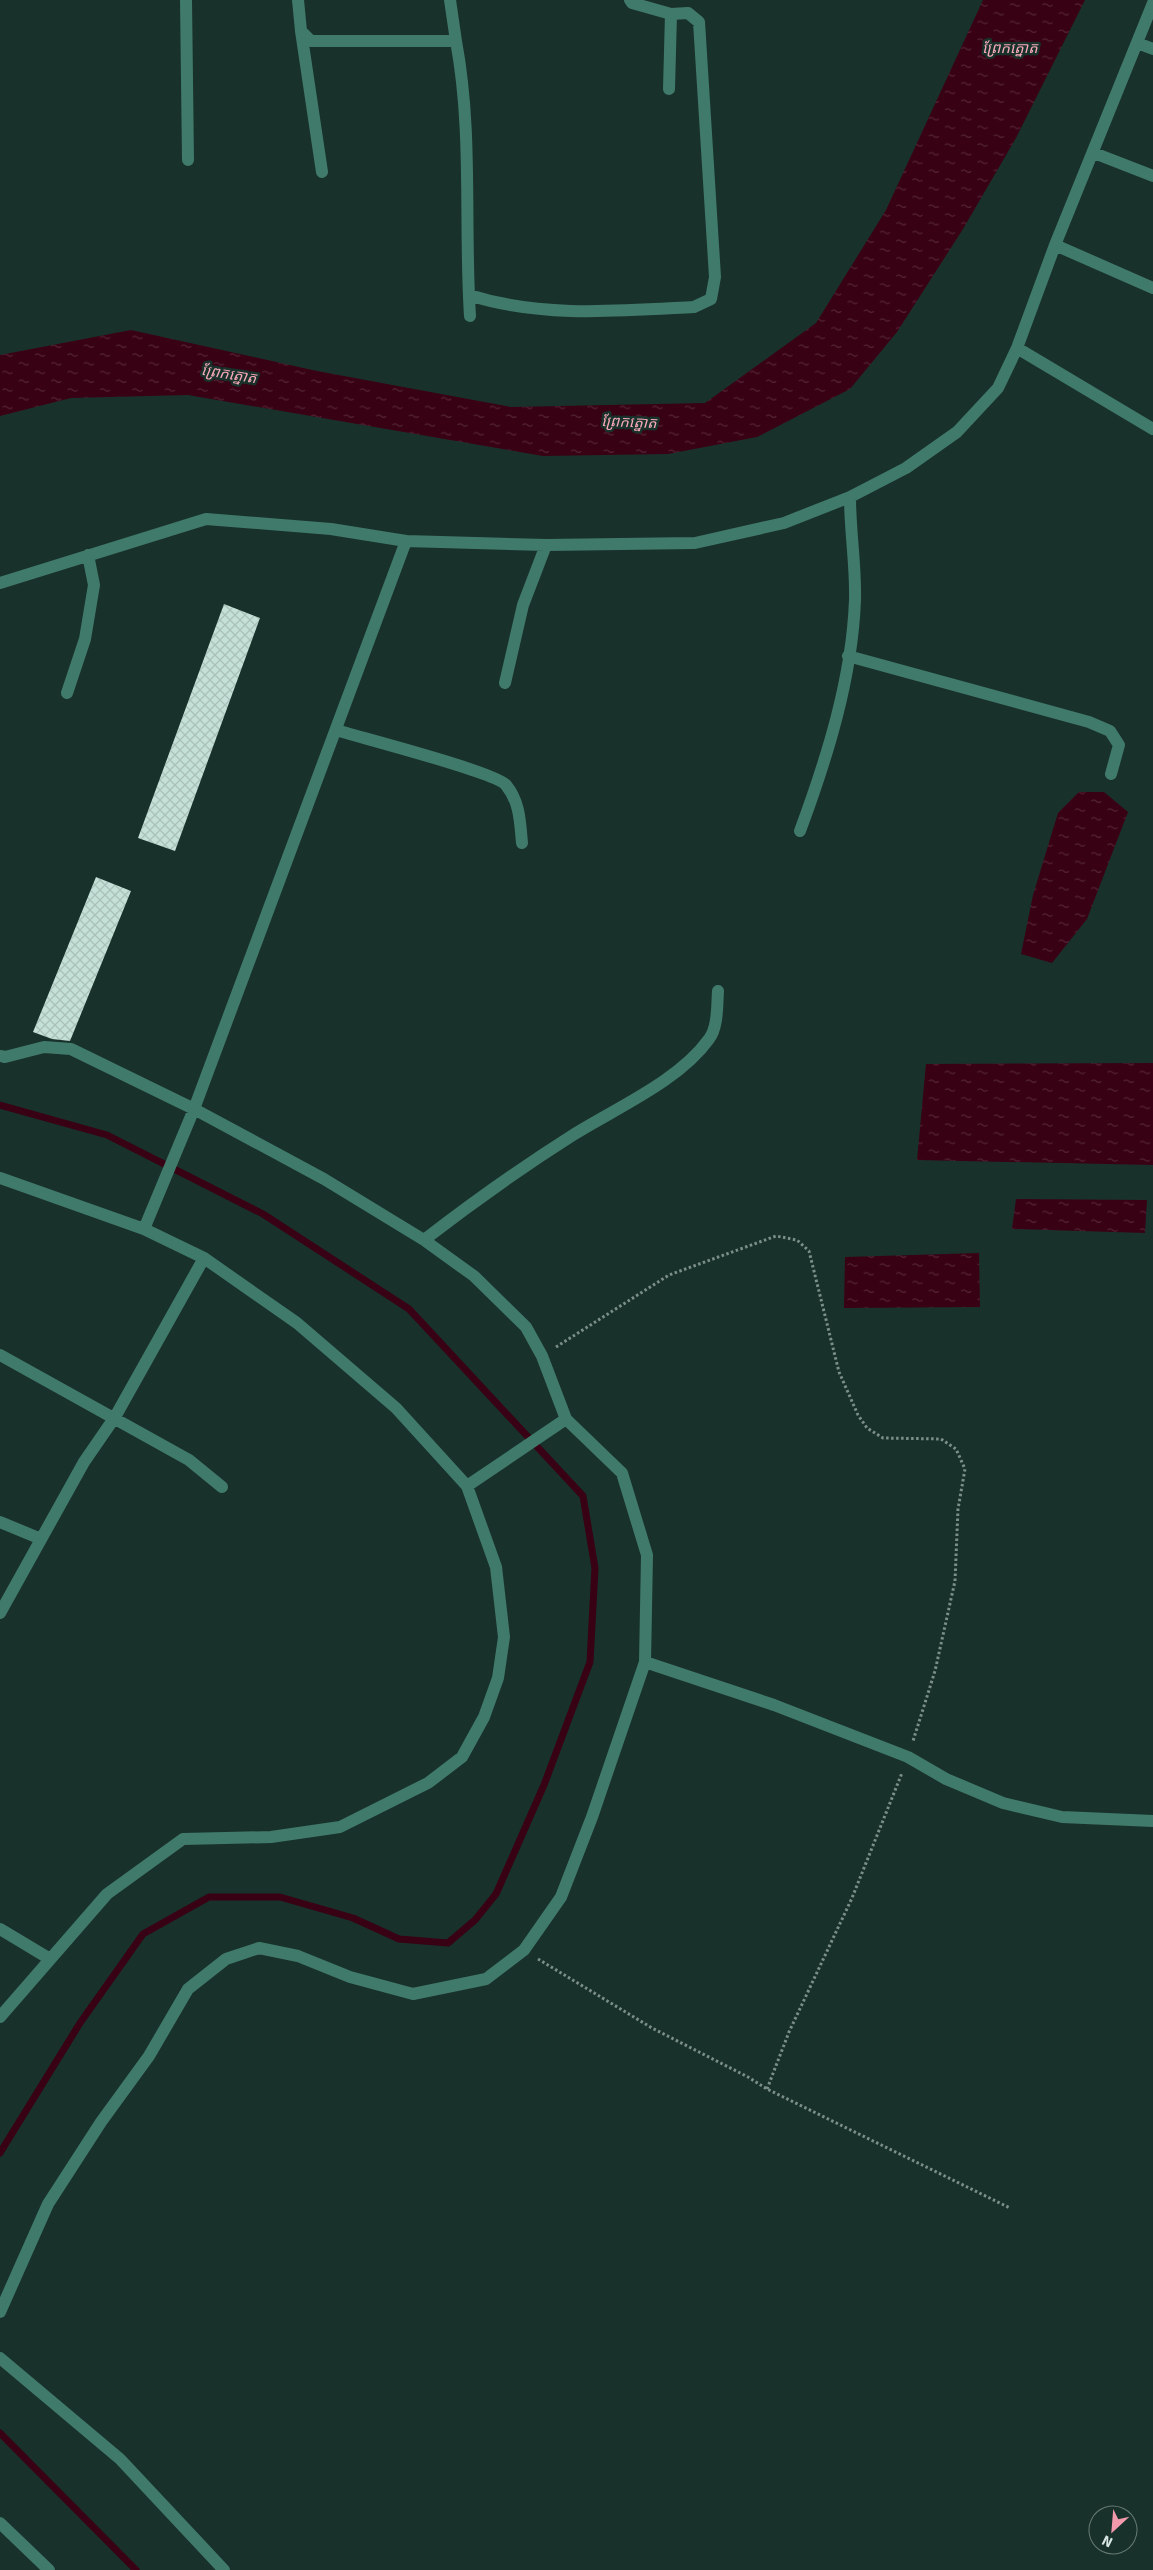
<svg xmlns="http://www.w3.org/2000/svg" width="1153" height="2570" font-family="Signika,'Noto Sans Khmer',sans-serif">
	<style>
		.water { fill: url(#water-ripples) }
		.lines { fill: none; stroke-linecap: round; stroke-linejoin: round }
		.stream { stroke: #380114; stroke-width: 7 }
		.building { fill: url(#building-cross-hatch) }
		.path { stroke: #7b8e88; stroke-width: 3; stroke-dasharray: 2.5 2.5; stroke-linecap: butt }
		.minor { stroke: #407a6b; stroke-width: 12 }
		.labels { text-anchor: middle; stroke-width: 5; stroke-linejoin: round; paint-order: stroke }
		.water-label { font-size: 15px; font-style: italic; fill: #f6a9b8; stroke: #19312b }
	</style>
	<defs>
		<pattern id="water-ripples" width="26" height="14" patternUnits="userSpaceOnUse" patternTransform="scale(1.25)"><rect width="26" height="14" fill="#380114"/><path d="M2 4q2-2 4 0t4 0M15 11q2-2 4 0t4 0" fill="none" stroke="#542636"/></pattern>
		<pattern id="building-cross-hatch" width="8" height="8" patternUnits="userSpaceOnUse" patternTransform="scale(1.25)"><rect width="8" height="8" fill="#c4e0d7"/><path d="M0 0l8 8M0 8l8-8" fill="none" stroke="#aac1ba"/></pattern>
	</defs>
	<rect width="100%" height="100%" fill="#19312b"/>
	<path class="water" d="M 983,0 L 1085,0 L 1016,138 L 963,229 L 897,332 L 850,389 L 757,437 L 668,454 L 543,456 L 188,395 L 71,398 L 0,416 L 0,355 L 131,330 L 317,371 L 511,407 L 705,403 L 816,323 L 886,210 Z
		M 1079,792 L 1104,792 L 1128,812 L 1087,919 L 1052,963 L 1021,954 L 1033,895 L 1058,813 Z
		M 1153,1063 L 1153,1165 L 917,1160 L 926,1064 Z
		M 1016,1199 L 1147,1200 L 1145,1233 L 1012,1229 Z
		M 979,1253 L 980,1307 L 844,1308 L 845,1257 Z"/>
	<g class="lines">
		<path class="stream" d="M 0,1105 L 107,1135 L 263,1214 L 409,1309 L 583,1496 L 595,1568 L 590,1662 L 544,1785 L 496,1894 L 475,1920 L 448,1943 L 399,1939 L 353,1918 L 280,1897 L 209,1897 L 143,1934 L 80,2023 L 0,2153
			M 0,2433 L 136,2570"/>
	</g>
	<path class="building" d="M 224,604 L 260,618 L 175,851 L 138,838 Z
		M 96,877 L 131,891 L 70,1041 L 52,1039 L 33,1032 Z"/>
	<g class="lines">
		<path class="path" d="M 556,1347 L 669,1275 L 776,1236 L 797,1240 L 809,1251 L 839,1372 L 858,1415 L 867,1428 L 883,1438 L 941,1439 L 956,1449 L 965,1469 L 958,1509 L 955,1581 L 935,1671 L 913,1741
			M 538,1959 L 652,2028 L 748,2077 L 767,2089 L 1010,2208
			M 767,2089 L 789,2032 L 852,1898 L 902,1773"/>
		<path class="minor" d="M 186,0 L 188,160
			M 298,0 L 301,31 L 311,41 L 456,41 C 473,132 464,224 470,316
			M 450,0 L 456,41
			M 630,0 L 632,3 L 671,14 L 669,89
			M 301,31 L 322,172
			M 1137,43 L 1153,49
			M 1094,153 L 1153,176
			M 1055,245 L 1153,288
			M 469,295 C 541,318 619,311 694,307 L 711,299 L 715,277 L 699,22 L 688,13 L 671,14
			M 1017,348 L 1153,429
			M 0,583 L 206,519 L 331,529 L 406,541
			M 848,656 L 1089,722 L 1110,731 L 1119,745 L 1111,774
			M 505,683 L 523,605 L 546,545
			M 67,693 L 85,639 L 94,585 L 88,555
			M 336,730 C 362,738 495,772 506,785 C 520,802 520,822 522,843
			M 800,831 C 827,758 852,679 855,600 C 856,566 850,532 850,497
			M 0,1056 L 5,1057 L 44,1047 L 71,1049 L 194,1109 L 324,1179 L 424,1240 L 474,1276 L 526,1327 L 542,1356 L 566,1419 L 622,1473 L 647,1555 L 645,1662 L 592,1817 L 561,1897 L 524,1950 L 486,1979 L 413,1994 L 350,1977 L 298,1956 L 259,1948 L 226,1959 L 188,1989 L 149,2056 L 101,2122 L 48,2204 L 0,2312
			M 0,1178 L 144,1229 L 204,1258 L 297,1323 L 396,1408 L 467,1486 L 496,1567 L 504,1637 L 498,1678 L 484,1717 L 462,1757 L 428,1783 L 340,1827 L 271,1837 L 183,1839 L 107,1894 L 0,2017
			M 144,1229 L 194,1109 L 406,541 L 546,545 L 695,543 L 784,523 L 850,497 L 906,468 L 957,432 L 998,388 L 1017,348 L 1055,245 L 1153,3
			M 424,1240 C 473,1202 521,1168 573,1135 C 616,1108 679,1081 709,1039 C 718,1027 717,1006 718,991
			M 0,1355 L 189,1460 L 222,1487
			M 467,1486 L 566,1419
			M 0,1522 L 41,1539
			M 0,1613 L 84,1462 L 115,1417 L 204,1258
			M 645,1662 L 774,1705 L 908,1757 L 946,1779 L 1003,1803 L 1062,1817 L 1153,1821
			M 0,1929 L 50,1959
			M 0,2358 L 120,2459 L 224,2570
			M 0,2523 L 49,2570"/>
	</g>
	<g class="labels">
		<g class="water-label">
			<text x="1010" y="53">ព្រែកត្នោត</text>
			<text transform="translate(229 374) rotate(9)" y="5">ព្រែកត្នោត</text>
			<text transform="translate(629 422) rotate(2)" y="5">ព្រែកត្នោត</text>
		</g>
	</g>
	<g transform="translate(1113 2530) rotate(206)"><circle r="24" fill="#19312b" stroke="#667a74"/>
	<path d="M0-4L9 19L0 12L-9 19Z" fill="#f29aac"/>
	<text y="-8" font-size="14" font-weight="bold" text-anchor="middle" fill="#d9e7e2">N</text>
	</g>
</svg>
